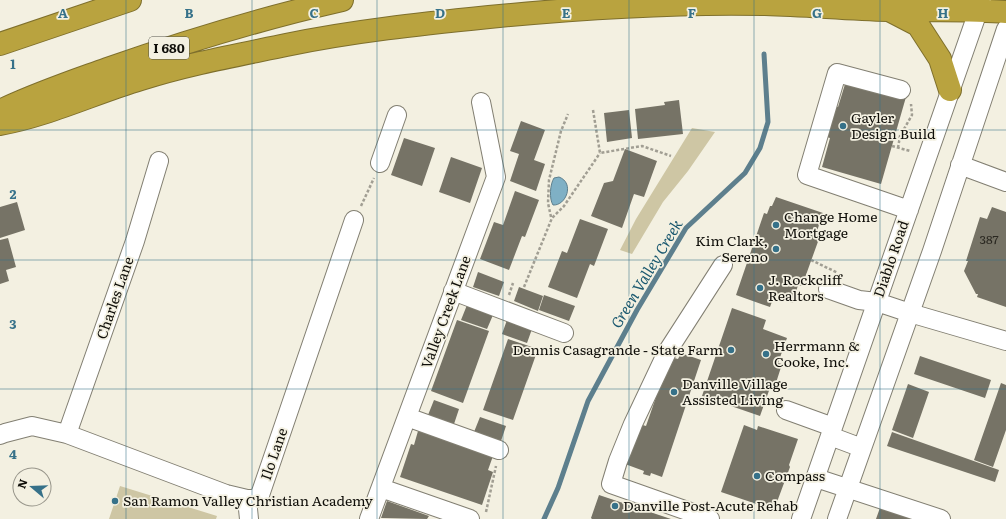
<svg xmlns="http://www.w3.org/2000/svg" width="1006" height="519" font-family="Literata,serif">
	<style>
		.green { fill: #cec6a4 }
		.water { fill: #7fb0c5; stroke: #5d7f8d }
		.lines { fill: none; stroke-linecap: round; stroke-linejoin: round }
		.stream { stroke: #5d7f8d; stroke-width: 5 }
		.building { fill: #767366 }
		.minor-casing { stroke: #827f72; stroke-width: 20 }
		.highway-casing { stroke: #7e6f2c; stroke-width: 24 }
		.path { stroke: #a19e93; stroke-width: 2.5; stroke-dasharray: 3 2; stroke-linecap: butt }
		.minor { stroke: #fff; stroke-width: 18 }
		.highway { stroke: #b9a33f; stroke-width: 22 }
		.grid { fill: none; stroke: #367189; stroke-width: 1; stroke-opacity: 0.55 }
		.poi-dot { fill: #367189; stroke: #f3f0e1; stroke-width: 1.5 }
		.labels { text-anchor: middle; stroke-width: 3.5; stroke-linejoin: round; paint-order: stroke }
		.number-label { font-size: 12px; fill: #292720 }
		.shield { fill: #f3f0e1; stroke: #53524a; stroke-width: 1 }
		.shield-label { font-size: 13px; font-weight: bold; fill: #0f0e09 }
		.poi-label { font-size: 14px; fill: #0f0e09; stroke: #f3f0e1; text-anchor: start }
		.street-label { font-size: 14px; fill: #0f0e09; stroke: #f3f0e1 }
		.water-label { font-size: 15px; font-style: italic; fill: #1a586f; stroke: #f3f0e1 }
		.grid-label { font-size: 13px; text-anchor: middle; font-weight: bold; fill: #367189; stroke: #f3f0e1; stroke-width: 3.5; stroke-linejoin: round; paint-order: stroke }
	</style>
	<rect width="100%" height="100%" fill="#f3f0e1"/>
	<path class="green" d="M 692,128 L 715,132 L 688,171 L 663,202 L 632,254 L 620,250 L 636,219 Z
		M 120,486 L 217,516 L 216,519 L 109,519 Z"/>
	<path class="water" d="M 559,177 C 575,183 566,206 553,205 C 549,199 550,184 554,178 Z"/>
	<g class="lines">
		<path class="stream" d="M 544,519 L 558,488 L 588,401 L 637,310 L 686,228 L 745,173 L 760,148 L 768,122 L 764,54"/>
	</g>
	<path class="building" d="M 846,81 L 906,97 L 881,184 L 822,167 L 830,138 L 827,137 L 836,106 L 838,107 Z
		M 679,100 L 683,134 L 638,139 L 635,109 L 665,105 L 664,102 Z
		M 629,110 L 632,138 L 607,142 L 604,113 Z
		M 521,121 L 545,130 L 534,160 L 545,164 L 536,191 L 510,181 L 519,154 L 510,151 Z
		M 404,138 L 435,148 L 422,186 L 391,175 Z
		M 625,149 L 657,161 L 644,197 L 634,194 L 622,228 L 591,216 L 604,183 L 613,181 Z
		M 451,157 L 482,168 L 470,203 L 439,192 Z
		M 515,191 L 539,200 L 525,237 L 522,236 L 509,270 L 480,259 L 494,222 L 503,225 Z
		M 776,197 L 823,213 L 816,234 L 820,236 L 802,286 L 798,285 L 793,303 L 774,296 L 770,307 L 736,295 L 764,213 L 767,214 L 770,206 L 772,206 Z
		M 17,202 L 25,230 L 0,238 L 0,207 Z
		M 992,207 L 1006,212 L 1006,307 L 977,297 L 978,294 L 976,294 L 964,271 L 968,261 L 966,261 L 980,217 L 987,219 Z
		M 580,219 L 608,229 L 594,266 L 590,264 L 577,298 L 548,287 L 562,251 L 567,253 Z
		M 8,238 L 16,267 L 6,270 L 9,281 L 0,284 L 0,240 Z
		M 478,272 L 504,282 L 499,296 L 473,287 Z
		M 519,287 L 543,296 L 538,311 L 514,301 Z
		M 544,295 L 575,306 L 569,321 L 539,310 Z
		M 467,305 L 493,315 L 487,329 L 461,320 Z
		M 732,308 L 766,320 L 763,329 L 787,338 L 778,363 L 782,364 L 775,386 L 771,385 L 760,416 L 702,396 Z
		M 457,320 L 489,331 L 463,403 L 431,391 Z
		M 507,320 L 532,329 L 527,343 L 502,334 Z
		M 508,339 L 538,349 L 513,420 L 483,410 Z
		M 681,353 L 701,360 L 662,477 L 651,473 L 650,476 L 643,474 L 644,471 L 625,464 L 639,424 L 646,426 L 670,357 L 678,359 Z
		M 920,356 L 991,380 L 985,398 L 914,374 Z
		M 1001,383 L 1006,385 L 1006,430 L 993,467 L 974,460 Z
		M 908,384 L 929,392 L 913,438 L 892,430 Z
		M 434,400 L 459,409 L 454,424 L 428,415 Z
		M 480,417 L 506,426 L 501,441 L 474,432 Z
		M 744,425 L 757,430 L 758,426 L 798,439 L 789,465 L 790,467 L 774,510 L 721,492 Z
		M 418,431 L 493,456 L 488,470 L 493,472 L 482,505 L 400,477 L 411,444 L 414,445 Z
		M 892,432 L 999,470 L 995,482 L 887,446 Z
		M 599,495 L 671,519 L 592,519 L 591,518 Z
		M 387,501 L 429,516 L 427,519 L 381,518 Z
		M 881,505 L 919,519 L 876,519 Z"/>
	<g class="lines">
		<defs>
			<path id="minor" d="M 901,90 L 837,73 L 807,175 L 909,210
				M 380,163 L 397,115
				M 960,165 L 1006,182
				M 828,289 L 859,300 L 877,302 L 910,313 L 1006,341
				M 453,291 L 564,333
				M 786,410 L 833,427
				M 407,417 L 499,450
				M 67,434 L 135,241 L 159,161
				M 0,435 L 5,433 L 32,426 L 67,434 L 226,494 L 247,499 L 254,499 L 260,495 L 354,220
				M 830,436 L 862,448
				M 816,478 L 941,519
				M 381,488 L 470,519
				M 247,499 L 249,519
				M 369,519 L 496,177 L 481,102
				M 710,519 L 611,484 L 618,461 L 633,424 L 667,352 L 723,265
				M 801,519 L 982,0
				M 837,519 L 932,251 L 1006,29"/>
			<path id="highway" d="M 891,11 L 918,25 L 940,59 L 950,90
				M 0,44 L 130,0
				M 0,111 C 35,94 71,82 107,69 C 184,42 263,18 342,0
				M 0,124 C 49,115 94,93 141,79 C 188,64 238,55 286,45 C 353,31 421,24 489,17 C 581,8 673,2 765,4 C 806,5 847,9 888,10 C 928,11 967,9 1006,12"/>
		</defs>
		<use href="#minor" class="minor-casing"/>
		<use href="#highway" class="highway-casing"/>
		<path class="path" d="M 593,110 L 600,153 L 642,146 L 671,156
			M 892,146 L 910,151
			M 898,148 L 900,136 L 912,115 L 911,104
			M 361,206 L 374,178
			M 551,217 L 548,203 L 549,180 L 561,131 L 568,114
			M 811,260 L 838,273
			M 524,287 L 552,218 L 564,206 L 600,153
			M 509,295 L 513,283
			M 486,512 L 496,466"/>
		<use href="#minor" class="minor"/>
		<use href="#highway" class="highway"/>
	</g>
	<path class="grid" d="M 126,0 L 126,519M 252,0 L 252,519M 377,0 L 377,519M 503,0 L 503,519M 629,0 L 629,519M 754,0 L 754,519M 880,0 L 880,519M 0,130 L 1006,130M 0,260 L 1006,260M 0,389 L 1006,389"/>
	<g class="poi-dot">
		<circle cx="843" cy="126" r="4"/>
		<circle cx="776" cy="225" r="4"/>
		<circle cx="776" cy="249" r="4"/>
		<circle cx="760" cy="288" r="4"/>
		<circle cx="731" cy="350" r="4"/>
		<circle cx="766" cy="354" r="4"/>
		<circle cx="674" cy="392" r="4"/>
		<circle cx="757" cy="476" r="4"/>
		<circle cx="115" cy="501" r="4"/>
		<circle cx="615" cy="506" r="4"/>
	</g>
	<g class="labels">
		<g class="number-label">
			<text x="989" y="244">387</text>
		</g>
		<rect class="shield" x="149" y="37" width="40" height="22" rx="3"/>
		<g class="shield-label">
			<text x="169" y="53">I 680</text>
		</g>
		<g class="poi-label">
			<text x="851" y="123">Gayler<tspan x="851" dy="16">Design Build</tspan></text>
			<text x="784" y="222">Change Home<tspan x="784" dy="16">Mortgage</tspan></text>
			<text x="768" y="246" text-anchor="end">Kim Clark,<tspan x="768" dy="16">Sereno</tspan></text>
			<text x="768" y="285">J. Rockcliff<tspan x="768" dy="16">Realtors</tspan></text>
			<text x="774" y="351">Herrmann &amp;<tspan x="774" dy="16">Cooke, Inc.</tspan></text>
			<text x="723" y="355" text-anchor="end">Dennis Casagrande - State Farm</text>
			<text x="682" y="389">Danville Village<tspan x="682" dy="16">Assisted Living</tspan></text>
			<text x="765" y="481">Compass</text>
			<text x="123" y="506">San Ramon Valley Christian Academy</text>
			<text x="623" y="511">Danville Post-Acute Rehab</text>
		</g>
		<g class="street-label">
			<text transform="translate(891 259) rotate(-71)" y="5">Diablo Road</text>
			<text transform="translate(115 298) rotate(-71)" y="5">Charles Lane</text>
			<text transform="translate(446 312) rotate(-70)" y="5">Valley Creek Lane</text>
			<text transform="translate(274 454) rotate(-71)" y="5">Ilo Lane</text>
		</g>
		<g class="water-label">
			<text transform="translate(647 274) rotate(-59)" y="5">Green Valley Creek</text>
		</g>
	</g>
	<g class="grid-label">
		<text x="63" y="18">A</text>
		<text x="189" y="18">B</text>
		<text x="314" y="18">C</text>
		<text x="440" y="18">D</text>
		<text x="566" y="18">E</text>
		<text x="692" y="18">F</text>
		<text x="817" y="18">G</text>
		<text x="943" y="18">H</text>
		<text x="13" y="69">1</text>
		<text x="13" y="199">2</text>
		<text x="13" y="329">3</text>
		<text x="13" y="459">4</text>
	</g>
	<g transform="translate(32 487) rotate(289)"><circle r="19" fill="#f3f0e1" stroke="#98968b"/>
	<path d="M0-3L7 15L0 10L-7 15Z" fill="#367189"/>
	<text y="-6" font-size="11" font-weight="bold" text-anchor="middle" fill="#0f0e09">N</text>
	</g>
</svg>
